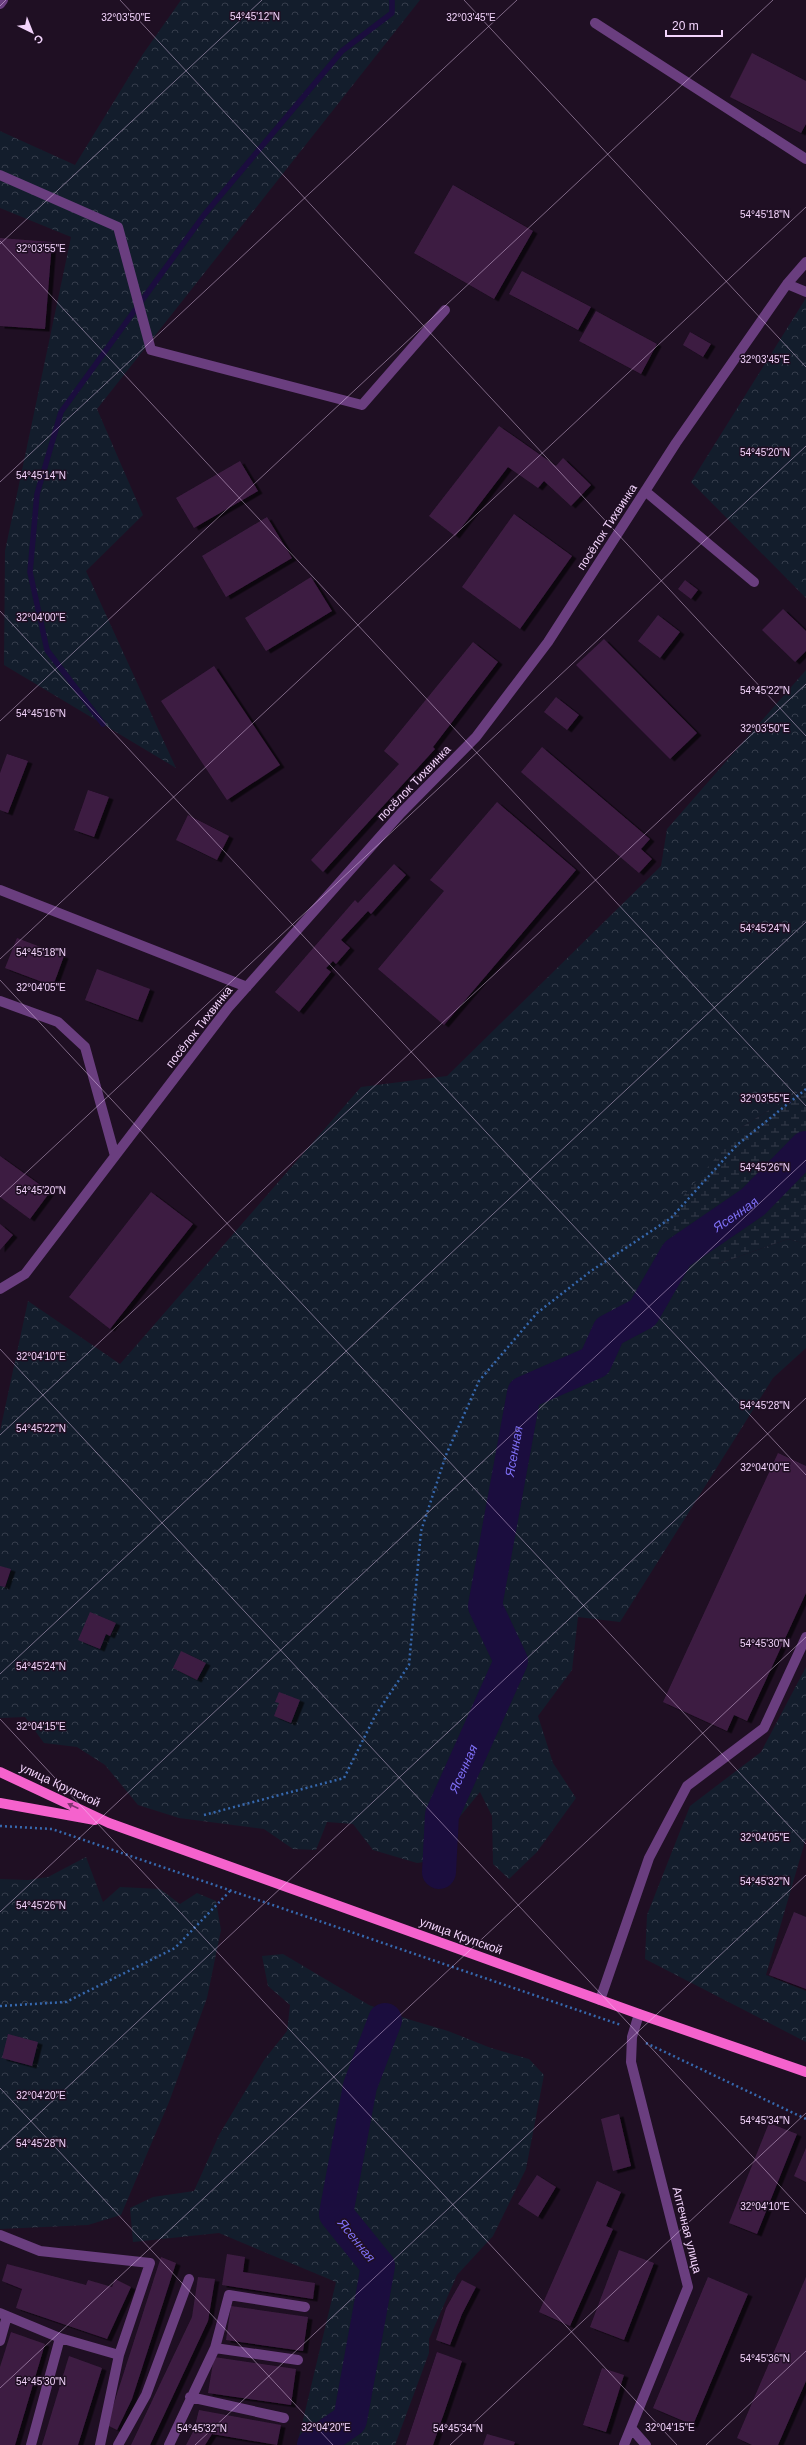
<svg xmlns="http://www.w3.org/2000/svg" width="806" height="2445" font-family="Helvetica,sans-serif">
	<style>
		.forest { fill: url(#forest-crowns) }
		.wetland { fill: url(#wetland-marsh) }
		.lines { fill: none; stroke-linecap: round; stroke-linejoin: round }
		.stream { stroke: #1b0d3e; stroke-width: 5.5 }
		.river { stroke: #1b0d3e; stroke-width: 34 }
		.building { fill: #3d1d42; filter: url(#shadow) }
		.path { stroke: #3668ae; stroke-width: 2.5; stroke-dasharray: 2 3; stroke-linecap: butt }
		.minor { stroke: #6a3e7f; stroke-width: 10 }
		.major { stroke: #f562cd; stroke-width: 10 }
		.oneway { fill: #7f346f }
		.ticks { fill: none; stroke: #f3d4fc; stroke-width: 1; stroke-opacity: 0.45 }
		.labels { text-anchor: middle; stroke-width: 3; stroke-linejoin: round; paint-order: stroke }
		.street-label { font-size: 12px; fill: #f3d4fc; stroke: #1f0f23 }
		.water-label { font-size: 13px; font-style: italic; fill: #7f70f6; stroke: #1f0f23 }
		.ticks-label { font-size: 10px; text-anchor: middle; fill: #f3d4fc; stroke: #1f0f23; stroke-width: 3; stroke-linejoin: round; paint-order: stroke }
	</style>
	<defs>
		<pattern id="forest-crowns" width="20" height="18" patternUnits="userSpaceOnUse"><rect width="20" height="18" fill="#131d2c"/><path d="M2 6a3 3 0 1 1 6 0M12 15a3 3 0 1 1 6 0" fill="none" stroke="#363d4c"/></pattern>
		<pattern id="wetland-marsh" width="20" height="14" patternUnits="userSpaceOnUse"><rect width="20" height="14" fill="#131d2c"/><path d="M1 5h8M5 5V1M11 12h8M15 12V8" fill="none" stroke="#363d4c"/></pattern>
		<filter id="shadow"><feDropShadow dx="4.5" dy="2.5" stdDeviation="0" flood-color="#0009"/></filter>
	</defs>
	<rect width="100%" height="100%" fill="#1f0f23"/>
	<path class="forest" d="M 181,0 L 420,0 L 97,409 L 143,515 L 86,571 L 176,768 L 4,665 L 5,551 L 71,237 L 0,208 L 0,131 L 75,165 L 143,54 Z
		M 806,298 L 806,598 L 691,482 Z
		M 806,670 L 806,1087 L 742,1127 L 718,1264 L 788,1239 L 806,1244 L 806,1348 L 773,1378 L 620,1622 L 578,1617 L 572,1670 L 538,1716 L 553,1763 L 576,1798 L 537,1852 L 509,1879 L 493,1864 L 492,1816 L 480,1792 L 458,1819 L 452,1858 L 417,1863 L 373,1850 L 353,1824 L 327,1822 L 316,1850 L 293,1849 L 264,1829 L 179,1818 L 138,1805 L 105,1765 L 77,1747 L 44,1743 L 25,1717 L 0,1718 L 0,1431 L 28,1301 L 120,1364 L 361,1087 L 447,1076 L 661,866 L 667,829 Z
		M 806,1667 L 806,1838 L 766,1975 L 806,1991 L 806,2042 L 645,1959 L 647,1915 L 690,1806 L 761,1752 Z
		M 86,1857 L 103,1902 L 120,1887 L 160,1889 L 180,1904 L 197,1893 L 216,1901 L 221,1930 L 207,1998 L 169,2102 L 121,2215 L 88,2225 L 0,2229 L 0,1879 L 28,1880 L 48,1877 Z
		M 283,1954 L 369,2005 L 411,2020 L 448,2031 L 491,2048 L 529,2059 L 544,2075 L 526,2169 L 493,2236 L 457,2275 L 429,2339 L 429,2353 L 395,2445 L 297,2445 L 336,2282 L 219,2233 L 133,2242 L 130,2208 L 153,2197 L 194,2191 L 219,2135 L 264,2060 L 287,2031 L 290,2005 L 268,1986 L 262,1956 Z"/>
	<path class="wetland" d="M 806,1087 L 806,1244 L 788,1239 L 718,1264 L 662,1221 L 742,1127 Z"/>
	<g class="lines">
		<path class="stream" d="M 103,724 L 47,650 L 30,572 L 37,494 L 61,412 L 204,215 L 342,51 L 392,13 L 392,0"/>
		<g class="river">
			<path id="s1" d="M 439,1872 L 442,1815 L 511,1661 L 485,1606 L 524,1393 L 595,1362 L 609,1331 L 643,1313 L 677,1254 L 753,1202 L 806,1148"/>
			<path d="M 314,2445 L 350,2420 L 378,2266 L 336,2214 L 360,2086 L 385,2020"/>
		</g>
	</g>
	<path class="building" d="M 752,53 L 806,81 L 806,124 L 801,133 L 730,97 Z
		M 453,185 L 533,231 L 494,299 L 414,253 Z
		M 0,238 L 52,242 L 45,329 L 0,326 Z
		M 522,271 L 591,307 L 578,330 L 509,294 Z
		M 596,311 L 657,344 L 641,374 L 579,341 Z
		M 690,332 L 711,344 L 703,357 L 683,345 Z
		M 499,426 L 556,466 L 563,458 L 591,485 L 571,506 L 544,481 L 538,488 L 508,467 L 455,536 L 429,516 Z
		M 240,461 L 258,491 L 194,528 L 176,498 Z
		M 514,514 L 572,556 L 520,629 L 462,587 Z
		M 267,517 L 292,558 L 226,597 L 202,556 Z
		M 311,577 L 332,611 L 266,651 L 245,618 Z
		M 685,580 L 698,590 L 691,599 L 678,589 Z
		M 783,609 L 806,631 L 806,651 L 795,662 L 762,630 Z
		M 658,615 L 680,632 L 660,658 L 638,641 Z
		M 604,639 L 697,733 L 670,759 L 576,665 Z
		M 473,642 L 498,662 L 433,747 L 435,749 L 323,872 L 311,860 L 399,764 L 384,751 Z
		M 214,666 L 280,765 L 227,800 L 161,701 Z
		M 556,697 L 579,715 L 567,730 L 544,712 Z
		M 542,747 L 650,839 L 641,849 L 652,859 L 639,873 L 521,772 Z
		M 7,754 L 28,761 L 8,813 L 0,810 L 0,773 Z
		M 88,790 L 109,797 L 94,837 L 74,830 Z
		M 497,802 L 576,870 L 444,1025 L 378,969 L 444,891 L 430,880 Z
		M 188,815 L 229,836 L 217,860 L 176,840 Z
		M 394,864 L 406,875 L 371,914 L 368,911 L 341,940 L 350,948 L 336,964 L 333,961 L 326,968 L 331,972 L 299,1012 L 275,992 L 355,900 L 358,903 Z
		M 17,938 L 64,956 L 53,986 L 5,968 Z
		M 97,969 L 150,989 L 138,1020 L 85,1000 Z
		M 0,1156 L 50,1192 L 30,1219 L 0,1197 Z
		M 151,1192 L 193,1224 L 110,1329 L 69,1297 Z
		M 0,1224 L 13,1235 L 0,1250 Z
		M 778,1453 L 806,1466 L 806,1593 L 747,1721 L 734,1715 L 727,1731 L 663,1702 Z
		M 0,1566 L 11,1569 L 5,1587 L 0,1586 Z
		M 90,1612 L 116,1623 L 110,1636 L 106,1634 L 100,1649 L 78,1640 Z
		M 181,1651 L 206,1663 L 197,1680 L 173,1668 Z
		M 279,1692 L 300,1700 L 291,1723 L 274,1716 L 279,1703 L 275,1702 Z
		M 794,1912 L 806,1917 L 806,1989 L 769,1975 Z
		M 8,2034 L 38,2042 L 32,2066 L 2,2058 Z
		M 619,2114 L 631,2166 L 613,2171 L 601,2119 Z
		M 769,2123 L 797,2134 L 757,2234 L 729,2223 Z
		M 806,2148 L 806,2182 L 794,2176 Z
		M 537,2175 L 556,2187 L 538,2217 L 518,2204 Z
		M 597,2181 L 621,2192 L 606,2226 L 613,2229 L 570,2326 L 539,2312 Z
		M 619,2250 L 654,2263 L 624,2340 L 590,2327 Z
		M 227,2254 L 245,2257 L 243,2272 L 315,2283 L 313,2299 L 222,2285 Z
		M 161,2257 L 176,2263 L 132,2399 L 117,2430 L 107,2425 Z
		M 7,2264 L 86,2285 L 88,2280 L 112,2287 L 115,2279 L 131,2287 L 107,2339 L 16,2308 L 22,2289 L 2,2281 Z
		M 198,2277 L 215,2279 L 208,2321 L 150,2445 L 131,2445 L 192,2317 Z
		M 708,2277 L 748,2294 L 693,2425 L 653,2408 Z
		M 806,2277 L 806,2381 L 778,2445 L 752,2445 L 737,2438 Z
		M 462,2280 L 476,2287 L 462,2314 L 450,2345 L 436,2340 L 446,2308 Z
		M 231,2306 L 308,2317 L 303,2351 L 226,2340 Z
		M 11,2332 L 45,2344 L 15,2445 L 0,2445 L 0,2367 Z
		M 437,2352 L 462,2361 L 433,2445 L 406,2445 Z
		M 69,2356 L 102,2368 L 78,2445 L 42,2445 Z
		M 214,2357 L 296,2369 L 291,2405 L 208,2393 Z
		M 602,2368 L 624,2375 L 606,2432 L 583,2425 Z
		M 199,2410 L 281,2425 L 277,2445 L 212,2434 L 205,2445 L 186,2445 L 194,2430 Z
		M 487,2434 L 515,2442 L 514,2445 L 483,2445 Z"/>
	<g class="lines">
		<path class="path" d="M 204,1815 L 344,1778 L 375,1716 L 409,1665 L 421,1531 L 446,1455 L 479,1381 L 537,1313 L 591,1271 L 671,1218 L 737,1145 L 806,1089
			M 0,1826 L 52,1829 L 621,2025
			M 0,2006 L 66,2002 L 175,1948 L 230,1891
			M 646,2043 L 806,2119"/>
		<path class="minor" d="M 0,4 L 3,0
			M 595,23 L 806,159
			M 0,175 L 118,227 L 151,350 L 362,405 L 445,310
			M 787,284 L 806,292
			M 645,491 L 754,582
			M 0,890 L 247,987
			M 0,1001 L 58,1022 L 85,1047 L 115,1156
			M 0,1289 L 25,1274 L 228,1008 L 401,813 L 476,737 L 548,642 L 676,443 L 787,284 L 806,262
			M 600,2000 L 649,1858 L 687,1786 L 764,1728 L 806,1637
			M 0,2235 L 40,2251 L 150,2263 L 119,2355 L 100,2445
			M 0,2313 L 60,2338 L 119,2355
			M 0,2341 L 7,2316
			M 215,2348 L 298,2360
			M 190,2397 L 284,2418
			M 632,2429 L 646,2445
			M 31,2445 L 60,2338
			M 118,2445 L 146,2395 L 189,2279
			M 169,2445 L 215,2348 L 229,2295 L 305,2307
			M 624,2445 L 688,2287 L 631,2062 L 632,2037 L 639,2014"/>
		<path class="major" d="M 0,1772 L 109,1823 L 639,2014 L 806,2072
			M 0,1803 L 95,1820"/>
	</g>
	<defs><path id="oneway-solid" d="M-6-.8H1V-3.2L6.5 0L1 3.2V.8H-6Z"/></defs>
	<use class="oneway" href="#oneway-solid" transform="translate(73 1806) rotate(-155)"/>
	<path class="ticks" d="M 120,0 L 806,736M 464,0 L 806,367M 0,6 L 6,0M 0,241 L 806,1106M 0,244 L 262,0M 0,482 L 517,0M 0,611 L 806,1475M 0,721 L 773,0M 0,959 L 806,207M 0,980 L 806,1844M 0,1197 L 806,446M 0,1349 L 806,2214M 0,1435 L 806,684M 0,1674 L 806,922M 0,1719 L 677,2445M 0,1912 L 806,1160M 0,2088 L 333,2445M 0,2150 L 806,1398M 0,2388 L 806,1637M 195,2445 L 806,1875M 450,2445 L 806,2113M 706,2445 L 806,2351"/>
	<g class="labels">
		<g class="street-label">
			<text transform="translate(607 527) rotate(-57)" y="4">посёлок Тихвинка</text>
			<text transform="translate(414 783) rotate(-46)" y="4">посёлок Тихвинка</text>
			<text transform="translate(199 1027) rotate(-52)" y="4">посёлок Тихвинка</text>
			<text transform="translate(60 1785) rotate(25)" y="4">улица Крупской</text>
			<text transform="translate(461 1936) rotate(20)" y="4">улица Крупской</text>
			<text transform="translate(687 2230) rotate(76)" y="4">Аптечная улица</text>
		</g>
		<g class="water-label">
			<text dy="5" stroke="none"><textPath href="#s1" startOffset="792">Ясенная</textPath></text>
			<text dy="5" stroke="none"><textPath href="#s1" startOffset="444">Ясенная</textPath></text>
			<text dy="5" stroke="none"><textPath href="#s1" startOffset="108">Ясенная</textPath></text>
			<text transform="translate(357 2240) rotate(51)" y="5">Ясенная</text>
		</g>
	</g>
	<g class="ticks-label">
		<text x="255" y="20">54°45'12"N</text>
		<text x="126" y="21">32°03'50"E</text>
		<text x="471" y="21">32°03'45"E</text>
		<text x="765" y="218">54°45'18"N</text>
		<text x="41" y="252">32°03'55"E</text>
		<text x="765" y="363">32°03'45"E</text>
		<text x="765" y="456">54°45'20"N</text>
		<text x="41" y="479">54°45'14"N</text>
		<text x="41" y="621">32°04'00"E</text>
		<text x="765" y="694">54°45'22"N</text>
		<text x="41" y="717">54°45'16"N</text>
		<text x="765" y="732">32°03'50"E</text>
		<text x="765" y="932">54°45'24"N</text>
		<text x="41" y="956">54°45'18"N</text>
		<text x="41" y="991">32°04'05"E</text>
		<text x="765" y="1102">32°03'55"E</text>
		<text x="765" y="1171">54°45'26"N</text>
		<text x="41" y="1194">54°45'20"N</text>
		<text x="41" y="1360">32°04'10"E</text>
		<text x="765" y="1409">54°45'28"N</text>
		<text x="41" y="1432">54°45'22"N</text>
		<text x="765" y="1471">32°04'00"E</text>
		<text x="765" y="1647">54°45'30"N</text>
		<text x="41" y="1670">54°45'24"N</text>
		<text x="41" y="1730">32°04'15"E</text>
		<text x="765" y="1841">32°04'05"E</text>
		<text x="765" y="1885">54°45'32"N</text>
		<text x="41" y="1909">54°45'26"N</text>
		<text x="41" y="2099">32°04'20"E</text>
		<text x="765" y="2124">54°45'34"N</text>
		<text x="41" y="2147">54°45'28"N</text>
		<text x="765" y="2210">32°04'10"E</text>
		<text x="765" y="2362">54°45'36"N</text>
		<text x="41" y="2385">54°45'30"N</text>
		<text x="326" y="2431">32°04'20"E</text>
		<text x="670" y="2431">32°04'15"E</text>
		<text x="202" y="2432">54°45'32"N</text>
		<text x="458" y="2432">54°45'34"N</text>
	</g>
	<g transform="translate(32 32) rotate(137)" stroke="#1f0f23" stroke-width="3" paint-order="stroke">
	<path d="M0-3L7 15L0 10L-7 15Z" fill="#f3d4fc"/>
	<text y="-6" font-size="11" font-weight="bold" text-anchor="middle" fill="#f3d4fc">С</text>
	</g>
	<path d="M666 30v6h56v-6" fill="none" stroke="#f3d4fc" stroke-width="2"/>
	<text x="672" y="30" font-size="12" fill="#f3d4fc" stroke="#1f0f23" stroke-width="3" paint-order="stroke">20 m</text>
</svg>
